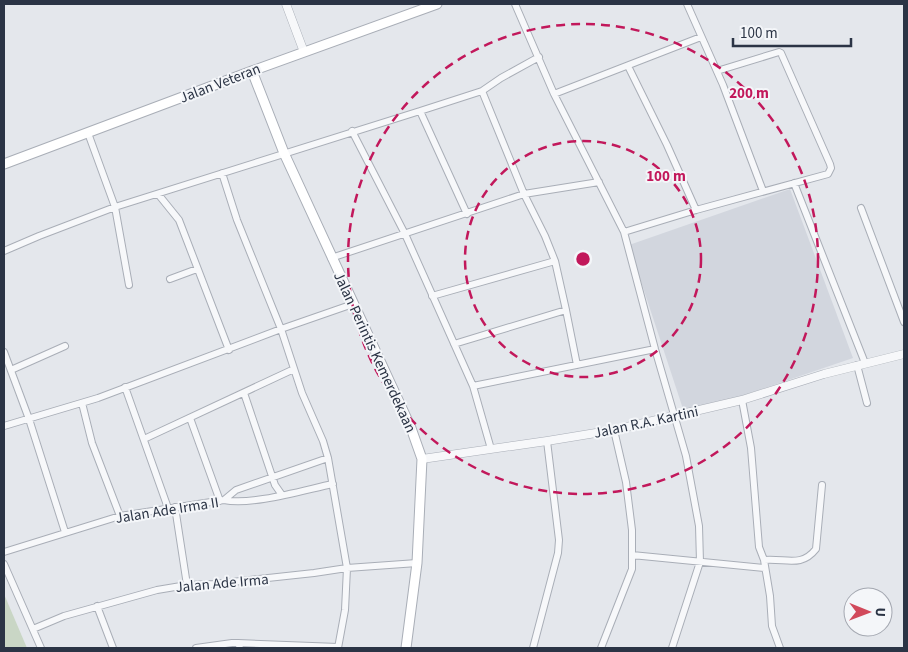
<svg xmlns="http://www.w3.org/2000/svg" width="908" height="652" font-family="'Source Sans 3',sans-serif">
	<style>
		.built { fill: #d2d6de }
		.green { fill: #c9d6c5 }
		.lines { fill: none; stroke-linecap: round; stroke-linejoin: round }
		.minor-casing { stroke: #a9aeb7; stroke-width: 8 }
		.tertiary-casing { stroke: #a9aeb7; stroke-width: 9 }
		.secondary-casing { stroke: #a9aeb7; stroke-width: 11 }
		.minor { stroke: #f7f8fa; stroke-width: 6 }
		.tertiary { stroke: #f7f8fa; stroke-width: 8 }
		.secondary { stroke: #fff; stroke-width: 9 }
		.ring { fill: none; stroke: #c2185b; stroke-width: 2.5; stroke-dasharray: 9 6 }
		.labels { text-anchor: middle; stroke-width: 4; stroke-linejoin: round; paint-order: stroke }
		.street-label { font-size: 15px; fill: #2b3445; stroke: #f4f6f9 }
		.centre { fill: #c2185b; stroke: #f4f6f9; stroke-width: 2.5 }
		.ring-label { font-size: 15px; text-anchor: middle; font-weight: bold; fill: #c2185b; stroke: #f4f6f9; stroke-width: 4; stroke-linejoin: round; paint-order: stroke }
	</style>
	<rect width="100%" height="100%" fill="#e4e7ec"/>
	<path class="built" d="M 790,189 L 853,358 L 685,415 L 629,245 Z"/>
	<path class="green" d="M 4,594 L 27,648 L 4,648 Z"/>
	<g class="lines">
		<defs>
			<path id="minor" d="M 515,4 L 554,94 L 624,232 L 655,349 L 686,456 L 699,526 L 700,562 L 672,648
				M 687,4 L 723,85 L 763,191
				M 628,66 L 667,145 L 696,210
				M 554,94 L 701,37
				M 420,111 L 482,91 L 501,78 L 539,57
				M 352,131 L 405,234 L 473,386 L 491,449
				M 88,133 L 115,207 L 420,111 L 467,214
				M 222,173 L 237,220 L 281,329 L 302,393 L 323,441 L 328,458 L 347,568 L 345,610 L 338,648
				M 794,183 L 865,363
				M 158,194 L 179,220 L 229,350
				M 861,208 L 904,322
				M 624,232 L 696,210 L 828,174 L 831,168 L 830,164 L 781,53 L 779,52 L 717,71
				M 4,251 L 39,236 L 115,207 L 129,285
				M 331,258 L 524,194 L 599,182
				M 170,279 L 197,269
				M 432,296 L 555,261
				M 566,310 L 577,365
				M 454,344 L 566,310 L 555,261 L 545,236 L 524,194 L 482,91
				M 4,352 L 29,419 L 65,532
				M 857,365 L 867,403
				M 11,370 L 65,346
				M 473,386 L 655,349
				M 125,387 L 168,508
				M 244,393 L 275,485 L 282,495
				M 742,400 L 751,448 L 759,547 L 764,560 L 770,596 L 772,626 L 780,648
				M 82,403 L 92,443 L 120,516
				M 190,418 L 220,501
				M 4,426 L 98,398 L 281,329 L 353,304
				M 144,439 L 294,369
				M 224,500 L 236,490 L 328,458
				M 175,507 L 187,585
				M 4,552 L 120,516 L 224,500 C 251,506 304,490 333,484
				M 632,555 L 765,568
				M 764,560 C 786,558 801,568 816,549 L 822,485
				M 4,564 L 41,648
				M 97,606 L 113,648
				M 33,629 L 64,616 L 157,590 L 187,585 L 214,584 L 314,573 L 347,568 L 417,563
				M 238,643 L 338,647
				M 196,648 L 232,643 L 238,643 L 240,648
				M 533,648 L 558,553 L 559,540 L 547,441
				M 601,648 L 632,569 L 632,530 L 626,482 L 614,430"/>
			<path id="tertiary" d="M 286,4 L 304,52
				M 422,459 L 547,441 L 614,430 L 742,400 L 824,374 L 904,354"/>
			<path id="secondary" d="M 252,71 L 284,153 L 411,428 L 422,459 L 417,563 L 406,648
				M 4,164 L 252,71 L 437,4"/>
		</defs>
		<use href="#minor" class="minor-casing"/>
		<use href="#tertiary" class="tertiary-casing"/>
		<use href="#secondary" class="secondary-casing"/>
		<use href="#minor" class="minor"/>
		<use href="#tertiary" class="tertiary"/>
		<use href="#secondary" class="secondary"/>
	</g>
	<g class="ring">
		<circle cx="583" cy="259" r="118"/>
		<circle cx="583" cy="259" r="235"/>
	</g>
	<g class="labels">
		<g class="street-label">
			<text transform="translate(220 83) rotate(-21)" y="5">Jalan Veteran</text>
			<text transform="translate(375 352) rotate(65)" y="5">Jalan Perintis Kemerdekaan</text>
			<text transform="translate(646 422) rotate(-12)" y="5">Jalan R.A. Kartini</text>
			<text transform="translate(167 510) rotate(-9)" y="5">Jalan Ade Irma II</text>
			<text transform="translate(222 583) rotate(-5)" y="5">Jalan Ade Irma</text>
		</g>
	</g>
	<circle cx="583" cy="259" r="8" class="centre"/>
	<g class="ring-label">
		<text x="749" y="98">200 m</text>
		<text x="666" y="181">100 m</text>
	</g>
	<rect width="908" height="652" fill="none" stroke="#2b3445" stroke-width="10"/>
	<g transform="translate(868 612) rotate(91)"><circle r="24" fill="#f4f6f9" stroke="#a4a8b1"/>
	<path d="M0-4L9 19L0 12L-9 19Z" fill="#d1495b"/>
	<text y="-8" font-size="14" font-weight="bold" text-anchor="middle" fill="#2b3445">U</text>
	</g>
	<path d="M733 38v8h118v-8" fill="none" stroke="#2b3445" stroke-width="2.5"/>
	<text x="740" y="38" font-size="15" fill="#2b3445" stroke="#f4f6f9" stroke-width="4" paint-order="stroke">100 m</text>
</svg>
